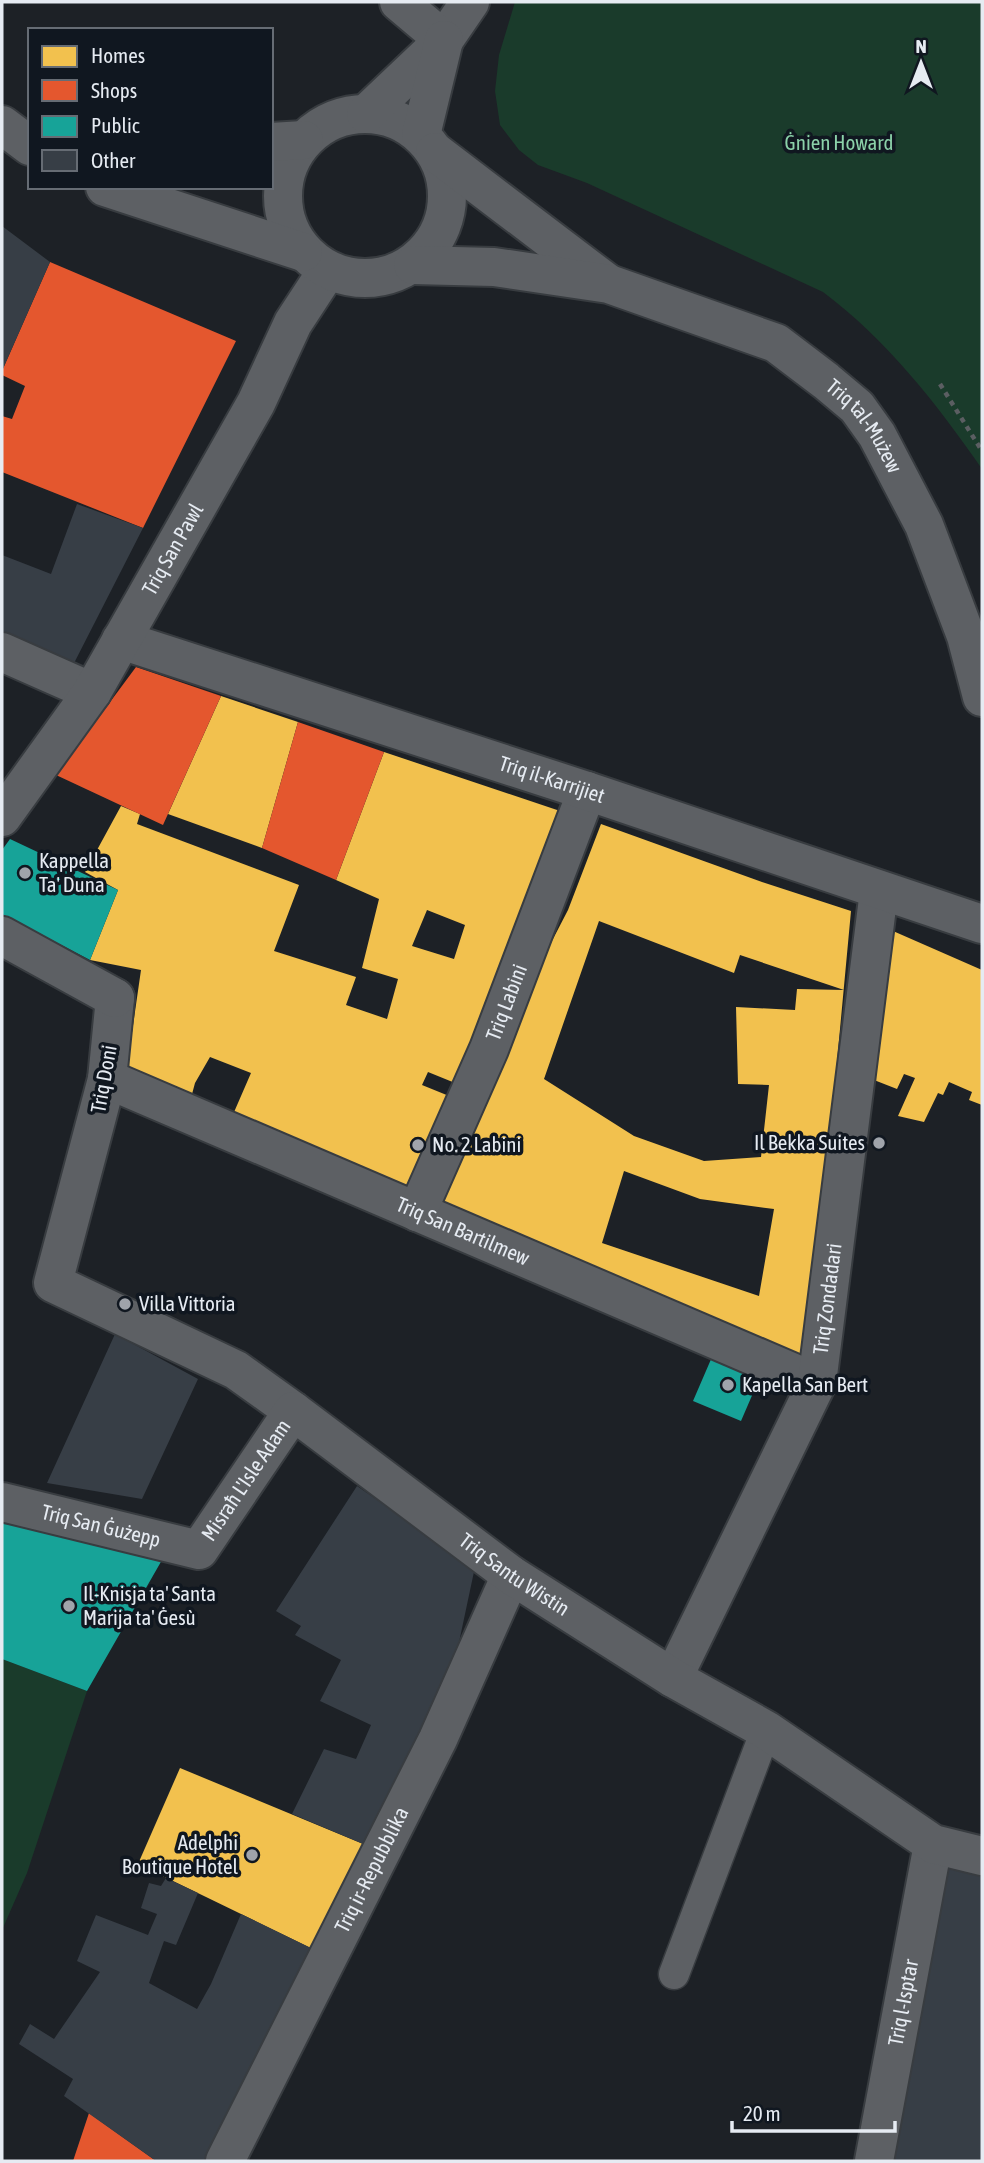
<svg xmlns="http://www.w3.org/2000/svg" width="984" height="2163" font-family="'Asap Condensed',sans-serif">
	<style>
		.green { fill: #1a3b2b }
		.homes { fill: #f2c14e; fill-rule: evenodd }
		.shops { fill: #e4572e }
		.public { fill: #17a398 }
		.building { fill: #373e46 }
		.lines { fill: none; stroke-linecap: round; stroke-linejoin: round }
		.service-casing { stroke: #383c40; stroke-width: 33 }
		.pedestrian-casing { stroke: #383c40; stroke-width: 42 }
		.minor-casing { stroke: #383c40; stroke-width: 42 }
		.tertiary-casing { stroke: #383c40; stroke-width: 42 }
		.secondary-casing { stroke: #383c40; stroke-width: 42 }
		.path { stroke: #5b5e62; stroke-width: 4.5; stroke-dasharray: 5 5; stroke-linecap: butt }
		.service { stroke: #5d6064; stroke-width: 30 }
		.pedestrian { stroke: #5d6064; stroke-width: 38 }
		.minor { stroke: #5d6064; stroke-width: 38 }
		.tertiary { stroke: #5d6064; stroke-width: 38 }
		.secondary { stroke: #5d6064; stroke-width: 38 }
		.poi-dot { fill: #a0a4ab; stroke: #101720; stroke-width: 2.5 }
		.labels { text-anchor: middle; stroke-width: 7; stroke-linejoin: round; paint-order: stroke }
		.park-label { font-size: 21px; fill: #8bd1a9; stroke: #101720 }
		.street-label { font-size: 21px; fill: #e6ebf2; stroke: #101720 }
		.poi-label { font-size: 21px; fill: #e6ebf2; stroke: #101720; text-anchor: start }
	</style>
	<rect width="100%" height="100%" fill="#1d2126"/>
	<path class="green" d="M 515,2 L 982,2 L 982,469 C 937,404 887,340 823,292 L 587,183 L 538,165 L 519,150 L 500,125 L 495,91 L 499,55 Z
		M 2,1659 L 87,1691 L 27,1873 L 2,1930 Z"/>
	<path class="homes" d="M 221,696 L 298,722 L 262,848 L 168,814 Z
		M 384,752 L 569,814 L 460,1085 L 428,1072 L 422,1085 L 454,1098 L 408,1205 L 228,1126 L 251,1073 L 210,1057 L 195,1083 L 188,1109 L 125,1081 L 141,970 L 90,960 L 118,890 L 85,872 L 121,806 L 140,814 L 137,824 L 299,885 L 274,951 L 356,977 L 346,1005 L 387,1019 L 398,979 L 362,968 L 379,899 L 336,880 ZM 427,910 L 465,925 L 454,959 L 412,946 Z
		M 601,824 L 762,882 L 851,911 L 809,1362 L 425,1212 L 496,1049 L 568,910 ZM 599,921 L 734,973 L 740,955 L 844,990 L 797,989 L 795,1010 L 736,1007 L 738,1084 L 769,1085 L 761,1157 L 704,1161 L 634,1136 L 544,1079 ZM 624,1171 L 700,1199 L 774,1209 L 759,1296 L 602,1243 Z
		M 893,931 L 982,970 L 982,1105 L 969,1100 L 972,1092 L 949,1082 L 943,1095 L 938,1093 L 924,1122 L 898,1116 L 915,1078 L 904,1074 L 897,1089 L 874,1080 Z
		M 180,1768 L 368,1846 L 319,1952 L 138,1864 Z"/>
	<path class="shops" d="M 50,262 L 236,341 L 143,528 L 2,472 L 2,416 L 12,419 L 25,386 L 2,375 L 2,371 Z
		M 136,667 L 221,696 L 163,825 L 56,775 Z
		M 298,722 L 384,752 L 336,880 L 262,848 Z
		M 89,2113 L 156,2161 L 73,2161 Z"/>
	<path class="public" d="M 10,839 L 118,890 L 90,960 L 2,914 L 2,850 Z
		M 715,1350 L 763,1370 L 741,1421 L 693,1401 Z
		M 2,1522 L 166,1553 L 87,1691 L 2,1659 Z"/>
	<path class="building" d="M 2,226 L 50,262 L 2,371 Z
		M 77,504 L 143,528 L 70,671 L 2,642 L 2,555 L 51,574 Z
		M 115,1334 L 198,1379 L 142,1499 L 47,1483 Z
		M 357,1486 L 475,1567 L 458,1647 L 433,1711 L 368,1846 L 292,1814 L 324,1749 L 356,1759 L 371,1725 L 320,1701 L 341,1660 L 295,1635 L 301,1626 L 276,1611 Z
		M 940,1859 L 982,1872 L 982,2161 L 893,2161 Z
		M 166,1878 L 198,1893 L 176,1945 L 164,1941 L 149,1983 L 197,2009 L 211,1984 L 241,1914 L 319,1952 L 209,2161 L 156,2161 L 64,2096 L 73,2079 L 19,2044 L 30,2024 L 54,2039 L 100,1972 L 77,1961 L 96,1915 L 148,1935 L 157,1914 L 141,1908 L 149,1883 L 161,1886 Z"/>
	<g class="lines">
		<defs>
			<path id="service" d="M 674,1974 L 766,1730"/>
			<g id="pedestrian">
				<path d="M 115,998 L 107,1079 L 53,1283 L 236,1370 L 293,1411"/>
				<path id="s1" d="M 107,1079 L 817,1383"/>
				<path id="s2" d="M 417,1212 L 489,1049 L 587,791"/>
				<path id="s3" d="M 673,1678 L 817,1383 L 879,891"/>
				<path id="s4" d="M 225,2161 L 438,1739 L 511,1575"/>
				<path id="s5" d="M 874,2161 L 933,1844"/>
			</g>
			<g id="minor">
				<path d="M 444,40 L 470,2"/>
				<path id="s6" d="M 121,640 L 587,791 L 982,924"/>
				<path d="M 2,652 L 92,692"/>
				<path id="s7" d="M 2,817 L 92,692 L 256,403 L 293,323 L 327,271"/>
				<path d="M 2,936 L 115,998"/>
				<path id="s8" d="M 2,1502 L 199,1550 L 293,1411 L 511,1575 L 673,1678 L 766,1730 L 933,1844 L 982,1856"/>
			</g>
			<g id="tertiary">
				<path d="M 399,2 L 444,40"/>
				<circle cx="365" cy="196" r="82"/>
				<path d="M 366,114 L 444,40"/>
				<path d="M 421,135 L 444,40"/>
				<path d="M 435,152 L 606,282"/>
				<path id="s9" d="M 413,265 L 494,267 L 609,284 L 776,343 L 826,381 L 857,407 L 877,435 L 924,525 L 966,636 L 982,697"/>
			</g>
			<path id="secondary" d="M 2,125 L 30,146
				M 271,142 L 304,140
				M 105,187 L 303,252"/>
		</defs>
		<use href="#service" class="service-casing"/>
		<use href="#pedestrian" class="pedestrian-casing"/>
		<use href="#minor" class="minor-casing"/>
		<use href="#tertiary" class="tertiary-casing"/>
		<use href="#secondary" class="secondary-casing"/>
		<path class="path" d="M 940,384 L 982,451"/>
		<use href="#service" class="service"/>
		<use href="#pedestrian" class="pedestrian"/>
		<use href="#minor" class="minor"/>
		<use href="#tertiary" class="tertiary"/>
		<use href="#secondary" class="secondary"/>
	</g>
	<g class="poi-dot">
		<circle cx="25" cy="873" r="7"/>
		<circle cx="879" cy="1143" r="7"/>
		<circle cx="418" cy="1145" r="7"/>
		<circle cx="125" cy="1304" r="7"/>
		<circle cx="728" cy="1385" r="7"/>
		<circle cx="69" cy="1606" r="7"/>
		<circle cx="252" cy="1855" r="7"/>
	</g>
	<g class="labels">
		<g class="park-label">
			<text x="839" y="150">Ġnien Howard</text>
		</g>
		<g class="street-label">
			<text dy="7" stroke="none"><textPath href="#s9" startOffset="497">Triq tal-Mużew</textPath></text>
			<text dy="7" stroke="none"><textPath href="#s7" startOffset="318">Triq San Pawl</textPath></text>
			<text dy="7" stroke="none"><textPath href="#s6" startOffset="453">Triq il-Karrijiet</textPath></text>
			<text dy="7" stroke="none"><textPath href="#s2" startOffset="228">Triq Labini</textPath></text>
			<text transform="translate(104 1079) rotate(-80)" y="7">Triq Doni</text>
			<text dy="7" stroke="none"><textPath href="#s1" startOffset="387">Triq San Bartilmew</textPath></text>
			<text dy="7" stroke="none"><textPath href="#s3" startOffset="413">Triq Zondadari</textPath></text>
			<text dy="7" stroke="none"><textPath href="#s8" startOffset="287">Misraħ L'Isle Adam</textPath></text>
			<text dy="7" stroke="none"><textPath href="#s8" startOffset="102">Triq San Ġużepp</textPath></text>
			<text dy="7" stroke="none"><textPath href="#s8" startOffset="646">Triq Santu Wistin</textPath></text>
			<text dy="7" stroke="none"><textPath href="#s4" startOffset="326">Triq ir-Repubblika</textPath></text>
			<text dy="7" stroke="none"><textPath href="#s5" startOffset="161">Triq l-Isptar</textPath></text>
		</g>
		<g class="poi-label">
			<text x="39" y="868">Kappella<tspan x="39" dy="24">Ta' Duna</tspan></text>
			<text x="865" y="1150" text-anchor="end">Il Bekka Suites</text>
			<text x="432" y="1152">No. 2 Labini</text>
			<text x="139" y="1311">Villa Vittoria</text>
			<text x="742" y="1392">Kapella San Bert</text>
			<text x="83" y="1601">Il-Knisja ta' Santa<tspan x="83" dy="24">Marija ta' Ġesù</tspan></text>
			<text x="238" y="1850" text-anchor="end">Adelphi<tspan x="238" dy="24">Boutique Hotel</tspan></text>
		</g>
	</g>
	<rect width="984" height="2163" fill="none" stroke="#e6ebf2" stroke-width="7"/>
	<rect x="28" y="28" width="245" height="161" fill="#101720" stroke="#666c74" stroke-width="2"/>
	<rect x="42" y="46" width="35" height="21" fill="#f2c14e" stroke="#666c74" stroke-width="2"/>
	<text x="91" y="63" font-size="21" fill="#e6ebf2">Homes</text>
	<rect x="42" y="80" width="35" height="21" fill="#e4572e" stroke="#666c74" stroke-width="2"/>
	<text x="91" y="98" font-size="21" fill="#e6ebf2">Shops</text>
	<rect x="42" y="116" width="35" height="21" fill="#17a398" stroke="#666c74" stroke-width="2"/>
	<text x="91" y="133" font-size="21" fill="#e6ebf2">Public</text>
	<rect x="42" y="150" width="35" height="21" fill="#373e46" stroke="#666c74" stroke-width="2"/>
	<text x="91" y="168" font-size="21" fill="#e6ebf2">Other</text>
	<g transform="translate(921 63)" stroke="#101720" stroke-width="5" paint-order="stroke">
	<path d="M0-5L12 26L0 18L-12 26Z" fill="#e6ebf2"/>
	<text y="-10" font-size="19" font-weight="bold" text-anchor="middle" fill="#e6ebf2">N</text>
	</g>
	<path d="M732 2121v10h163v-10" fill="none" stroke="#e6ebf2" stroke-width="3.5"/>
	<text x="743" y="2121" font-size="21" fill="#e6ebf2" stroke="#101720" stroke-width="5" paint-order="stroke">20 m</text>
</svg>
